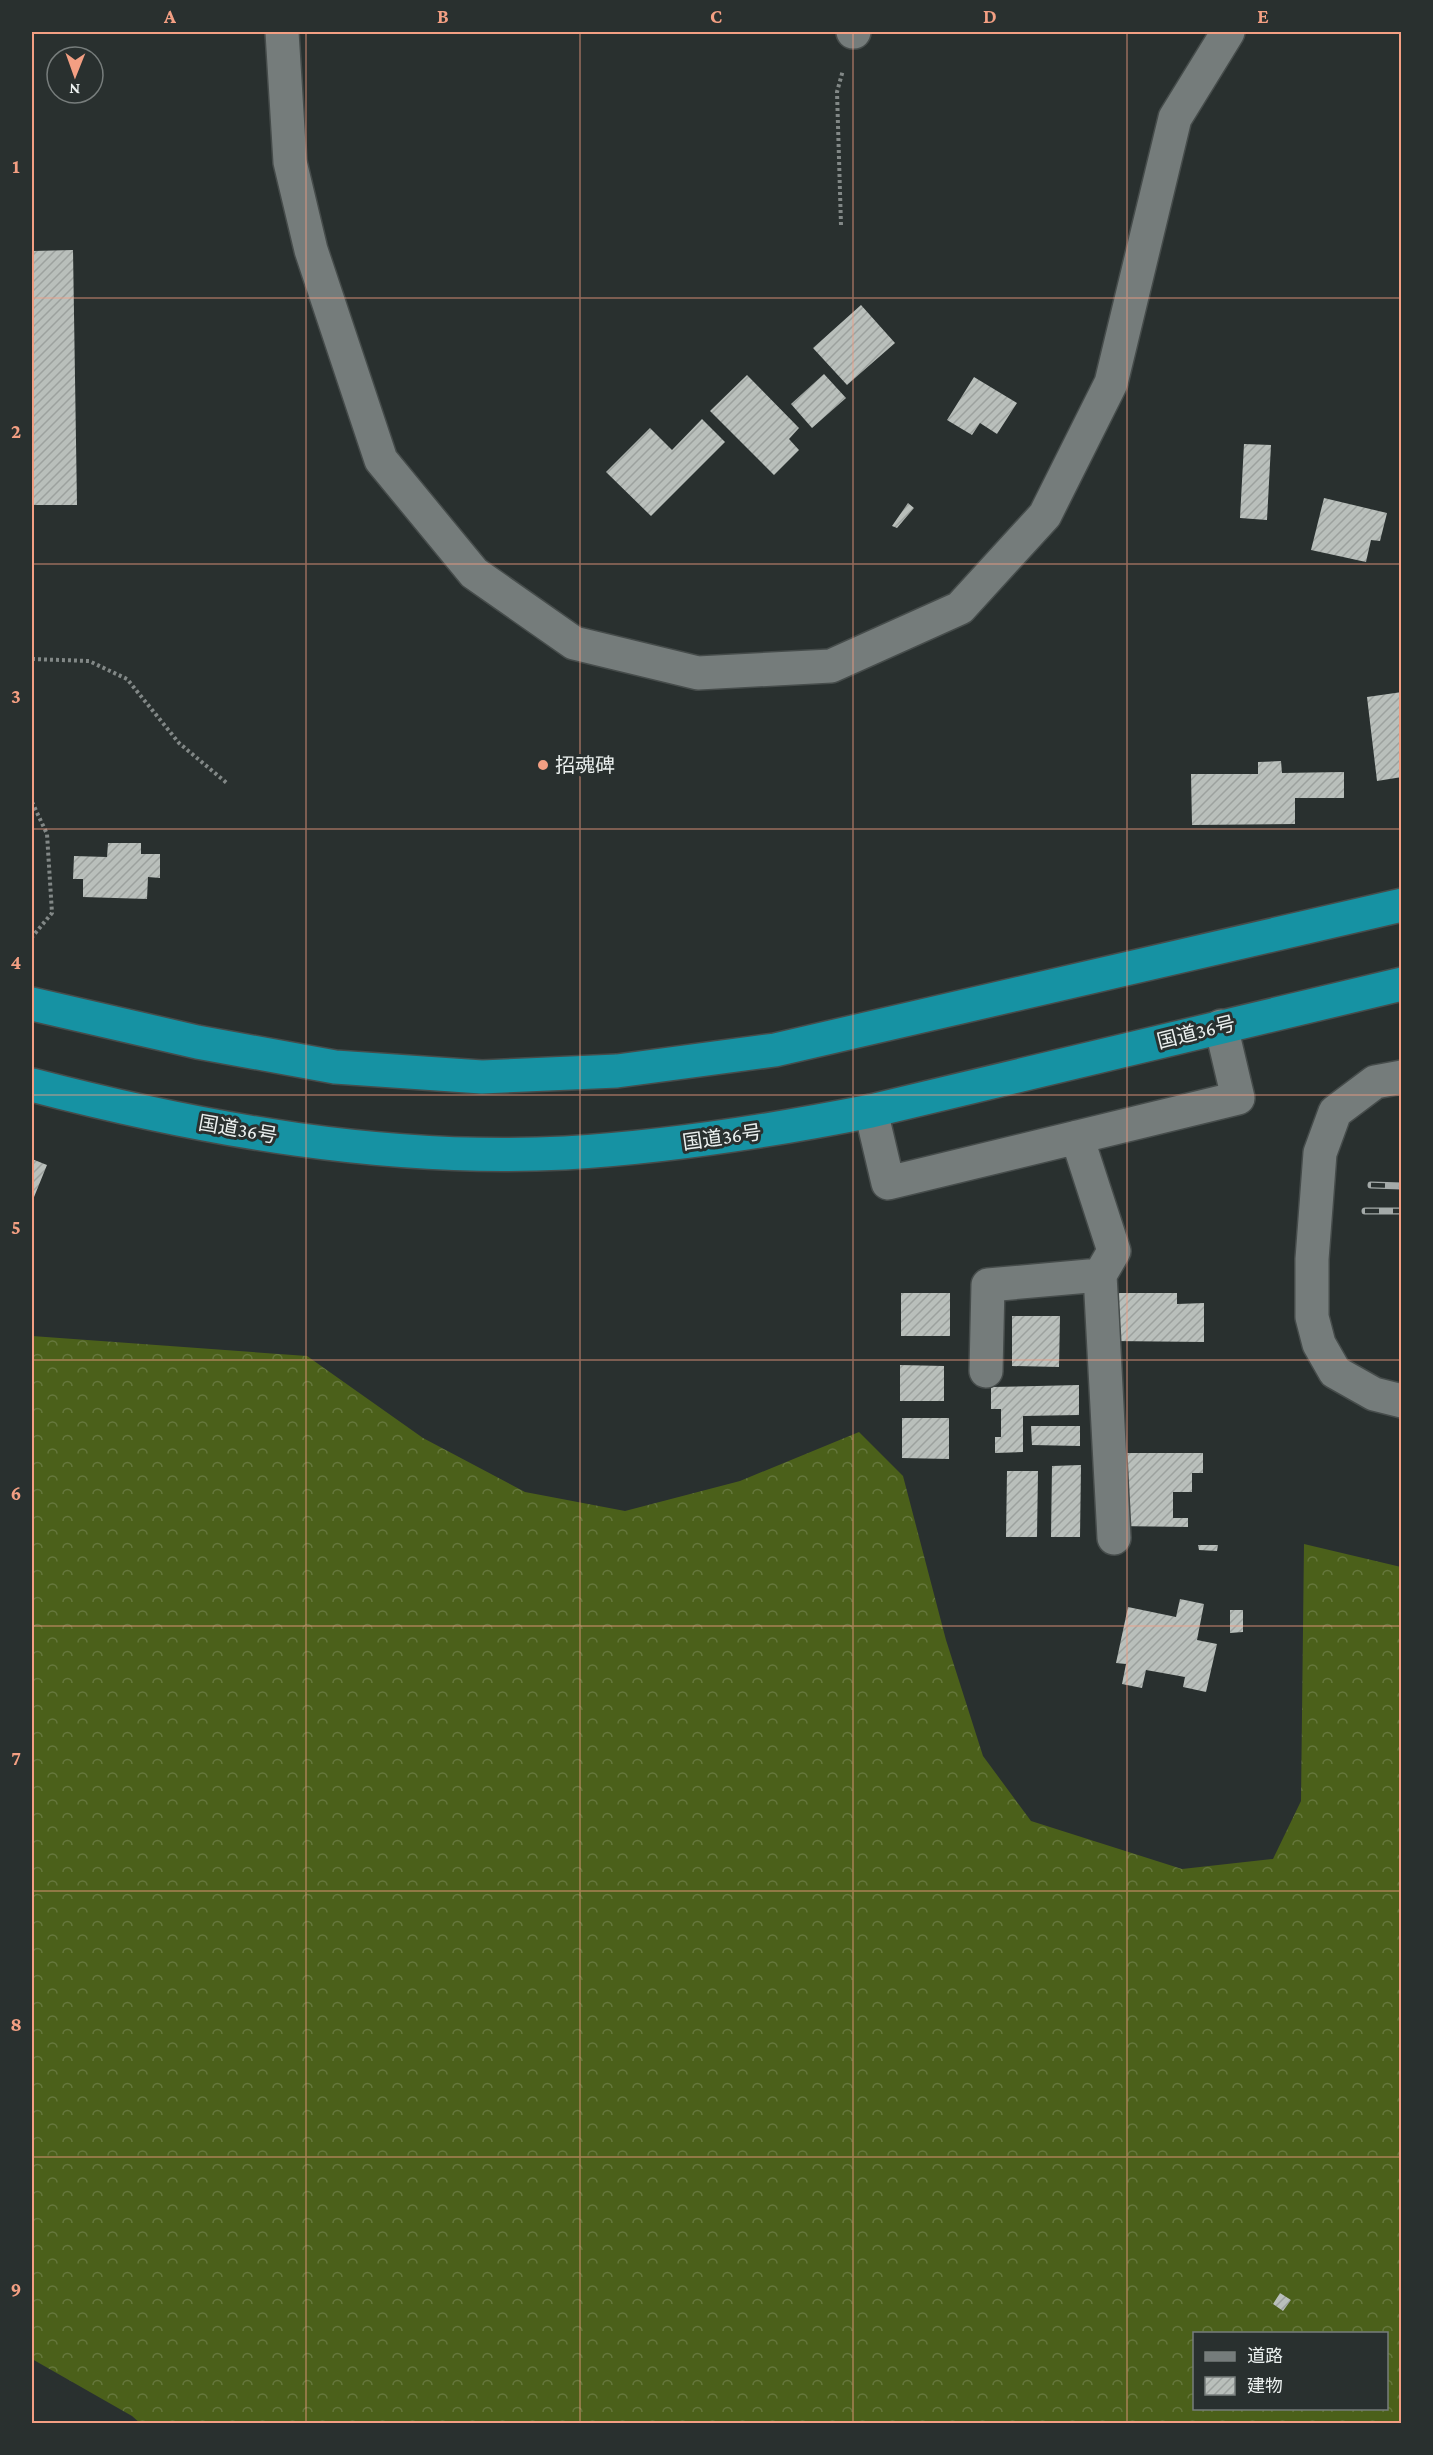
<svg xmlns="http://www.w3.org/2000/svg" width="1433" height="2455" font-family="'Crimson Pro','Noto Sans JP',serif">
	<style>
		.forest { fill: url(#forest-crowns); fill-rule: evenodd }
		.building { fill: url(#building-hatch) }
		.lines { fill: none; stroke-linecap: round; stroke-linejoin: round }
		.minor-casing { stroke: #464c4b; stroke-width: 36 }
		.highway-casing { stroke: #464c4b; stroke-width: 36 }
		.path { stroke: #828887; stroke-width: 4; stroke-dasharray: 3 3; stroke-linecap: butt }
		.minor { stroke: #757c7b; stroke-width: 33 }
		.highway { stroke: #1692a3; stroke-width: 33 }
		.rail-casing { stroke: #a4aaa9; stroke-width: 7 }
		.rail { stroke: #29302f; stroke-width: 4.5; stroke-dasharray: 14; stroke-linecap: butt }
		.grid { fill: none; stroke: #f39f83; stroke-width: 1.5; stroke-opacity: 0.55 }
		.poi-dot { fill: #f39f83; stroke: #29302f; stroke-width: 2 }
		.labels { text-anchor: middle; stroke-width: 6; stroke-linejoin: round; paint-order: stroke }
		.poi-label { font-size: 20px; fill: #ebf0ef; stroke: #29302f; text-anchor: start }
		.street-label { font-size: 20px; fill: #ebf0ef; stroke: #29302f }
		.neatline { fill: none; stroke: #f39f83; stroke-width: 2 }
		.grid-label { font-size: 20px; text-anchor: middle; font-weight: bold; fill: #f39f83 }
	</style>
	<defs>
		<pattern id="forest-crowns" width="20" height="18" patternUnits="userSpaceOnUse" patternTransform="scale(1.5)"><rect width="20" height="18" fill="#4b601a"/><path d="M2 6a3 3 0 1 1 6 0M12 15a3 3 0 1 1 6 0" fill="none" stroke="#65773c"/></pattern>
		<pattern id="building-hatch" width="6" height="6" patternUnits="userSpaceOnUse" patternTransform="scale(1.5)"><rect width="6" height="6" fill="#b9bfbb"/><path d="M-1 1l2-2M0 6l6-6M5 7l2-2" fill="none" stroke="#9ca19e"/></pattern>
	</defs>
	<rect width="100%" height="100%" fill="#29302f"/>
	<path class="forest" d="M 32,1336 L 307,1356 L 423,1438 L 525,1492 L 625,1511 L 740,1481 L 859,1432 L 903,1476 L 946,1640 L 983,1756 L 1031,1821 L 1182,1869 L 1273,1859 L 1301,1801 L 1304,1544 L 1401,1567 L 1401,2423 L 140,2423 L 132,2416 L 32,2359 ZM 1194,2334 L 1386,2334 L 1386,2408 L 1194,2408 Z"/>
	<path class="building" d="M 73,250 L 77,505 L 32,505 L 32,251 Z
		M 861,305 L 895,343 L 847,385 L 813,348 Z
		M 824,374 L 846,398 L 812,428 L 791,404 Z
		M 747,375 L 799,428 L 789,439 L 799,450 L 774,475 L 710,411 Z
		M 974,377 L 1017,403 L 997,434 L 980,423 L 972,435 L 947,420 Z
		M 702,419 L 725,442 L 651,516 L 606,472 L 650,428 L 672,450 Z
		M 1244,444 L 1271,445 L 1267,520 L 1240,518 Z
		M 1324,498 L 1387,513 L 1380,541 L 1371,540 L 1366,562 L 1311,550 Z
		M 908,503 L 914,508 L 897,528 L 892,526 Z
		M 1402,692 L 1402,777 L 1377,781 L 1367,697 Z
		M 1281,761 L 1282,773 L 1344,772 L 1344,798 L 1295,798 L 1295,824 L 1192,825 L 1191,774 L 1258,774 L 1258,762 Z
		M 108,843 L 141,843 L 141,854 L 160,854 L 160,878 L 148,877 L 147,899 L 83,897 L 83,879 L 73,879 L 74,856 L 107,857 Z
		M 32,1159 L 47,1165 L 32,1202 Z
		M 901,1293 L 950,1293 L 950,1336 L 901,1336 Z
		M 1114,1293 L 1177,1293 L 1177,1304 L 1204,1303 L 1204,1342 L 1113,1341 Z
		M 1012,1316 L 1060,1316 L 1059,1367 L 1012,1366 Z
		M 900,1365 L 944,1366 L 944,1401 L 900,1401 Z
		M 1079,1385 L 1079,1415 L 1023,1416 L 1023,1452 L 995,1453 L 995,1437 L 1001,1437 L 1001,1409 L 991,1409 L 991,1387 Z
		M 902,1418 L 949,1418 L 949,1459 L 902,1458 Z
		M 1031,1426 L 1080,1426 L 1080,1446 L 1032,1445 Z
		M 1115,1453 L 1203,1453 L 1203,1473 L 1192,1473 L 1192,1492 L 1173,1492 L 1173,1518 L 1188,1518 L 1188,1527 L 1115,1526 Z
		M 1081,1465 L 1080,1537 L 1051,1537 L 1052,1466 Z
		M 1007,1471 L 1038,1471 L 1037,1537 L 1006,1537 Z
		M 1198,1545 L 1218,1545 L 1217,1551 L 1199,1550 Z
		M 1180,1599 L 1204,1604 L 1197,1640 L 1217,1644 L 1206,1692 L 1183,1687 L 1185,1677 L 1146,1670 L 1142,1688 L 1122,1684 L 1126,1664 L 1116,1663 L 1128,1607 L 1176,1617 Z
		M 1230,1610 L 1243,1610 L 1243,1632 L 1230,1633 Z
		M 1280,2293 L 1291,2300 L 1283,2311 L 1273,2304 Z"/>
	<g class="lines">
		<defs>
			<path id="minor" d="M 282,32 L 290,162 L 311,250 L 381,460 L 474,573 L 574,643 L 698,673 L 831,666 L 960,608 L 1045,515 L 1111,383 L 1175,118 L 1228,32
				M 853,32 L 854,32
				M 1402,1077 L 1375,1082 L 1335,1112 L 1320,1153 L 1312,1259 L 1312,1317 L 1319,1344 L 1335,1372 L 1374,1394 L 1402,1401
				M 871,1111 L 888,1183 L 1238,1098 L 1221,1026
				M 1077,1137 L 1114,1251 L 1100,1275 L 1114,1538
				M 986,1371 L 988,1285 L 1100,1275"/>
			<path id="highway" d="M 32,1004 L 197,1042 L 335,1067 L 482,1077 L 617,1071 L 775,1050 L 1402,905
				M 32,1085 C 205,1130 386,1162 565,1153 C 668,1147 770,1131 871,1111 L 1402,984"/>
		</defs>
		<use href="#minor" class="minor-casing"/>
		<use href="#highway" class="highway-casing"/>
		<path class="path" d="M 841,225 L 837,92 L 843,70
			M 32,659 L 89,661 L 127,679 L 179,743 L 228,784
			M 32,802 L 47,834 L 52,913 L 32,937"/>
		<use href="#minor" class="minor"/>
		<use href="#highway" class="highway"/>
		<defs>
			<path id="rail" d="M 1371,1185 L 1402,1186
				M 1365,1211 L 1402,1211"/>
		</defs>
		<use href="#rail" class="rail-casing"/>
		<use href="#rail" class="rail"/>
	</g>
	<path class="grid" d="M 306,32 L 306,2424M 580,32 L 580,2424M 853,32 L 853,2424M 1127,32 L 1127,2424M 32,298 L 1402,298M 32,564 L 1402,564M 32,829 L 1402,829M 32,1095 L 1402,1095M 32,1360 L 1402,1360M 32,1626 L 1402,1626M 32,1891 L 1402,1891M 32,2157 L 1402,2157"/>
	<circle class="poi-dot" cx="543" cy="765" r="6"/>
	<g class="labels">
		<g class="poi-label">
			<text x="555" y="772">招魂碑</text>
		</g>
		<g class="street-label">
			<text transform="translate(1196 1032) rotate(-14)" y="7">国道36号</text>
			<text transform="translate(238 1129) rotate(10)" y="7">国道36号</text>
			<text transform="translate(722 1137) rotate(-8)" y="7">国道36号</text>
		</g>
	</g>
	<rect width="1433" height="2455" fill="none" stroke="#29302f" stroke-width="66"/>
	<rect x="1193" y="2332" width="195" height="78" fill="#29302f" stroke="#777d7c" stroke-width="1.5"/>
	<rect x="1205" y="2352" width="30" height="9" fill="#757c7b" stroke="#777d7c" stroke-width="1.5"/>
	<text x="1247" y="2362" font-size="18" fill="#ebf0ef">道路</text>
	<rect x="1205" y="2377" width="30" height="18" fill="url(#building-hatch)" stroke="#777d7c" stroke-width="1.5"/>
	<text x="1247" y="2392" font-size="18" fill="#ebf0ef">建物</text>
	<g transform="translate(75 75) rotate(181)"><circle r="28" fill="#29302f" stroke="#777d7c" stroke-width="1.5"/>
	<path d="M0-4.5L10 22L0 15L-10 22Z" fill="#f39f83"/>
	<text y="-9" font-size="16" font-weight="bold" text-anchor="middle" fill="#ebf0ef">N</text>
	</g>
	<rect x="33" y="33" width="1367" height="2389" class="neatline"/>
	<g class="grid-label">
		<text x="170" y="23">A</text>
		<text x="443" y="23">B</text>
		<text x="716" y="23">C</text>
		<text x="990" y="23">D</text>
		<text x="1263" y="23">E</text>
		<text x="16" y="173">1</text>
		<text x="16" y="438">2</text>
		<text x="16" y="703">3</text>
		<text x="16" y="969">4</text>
		<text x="16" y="1234">5</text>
		<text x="16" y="1500">6</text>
		<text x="16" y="1765">7</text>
		<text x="16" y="2031">8</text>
		<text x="16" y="2296">9</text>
	</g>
</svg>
